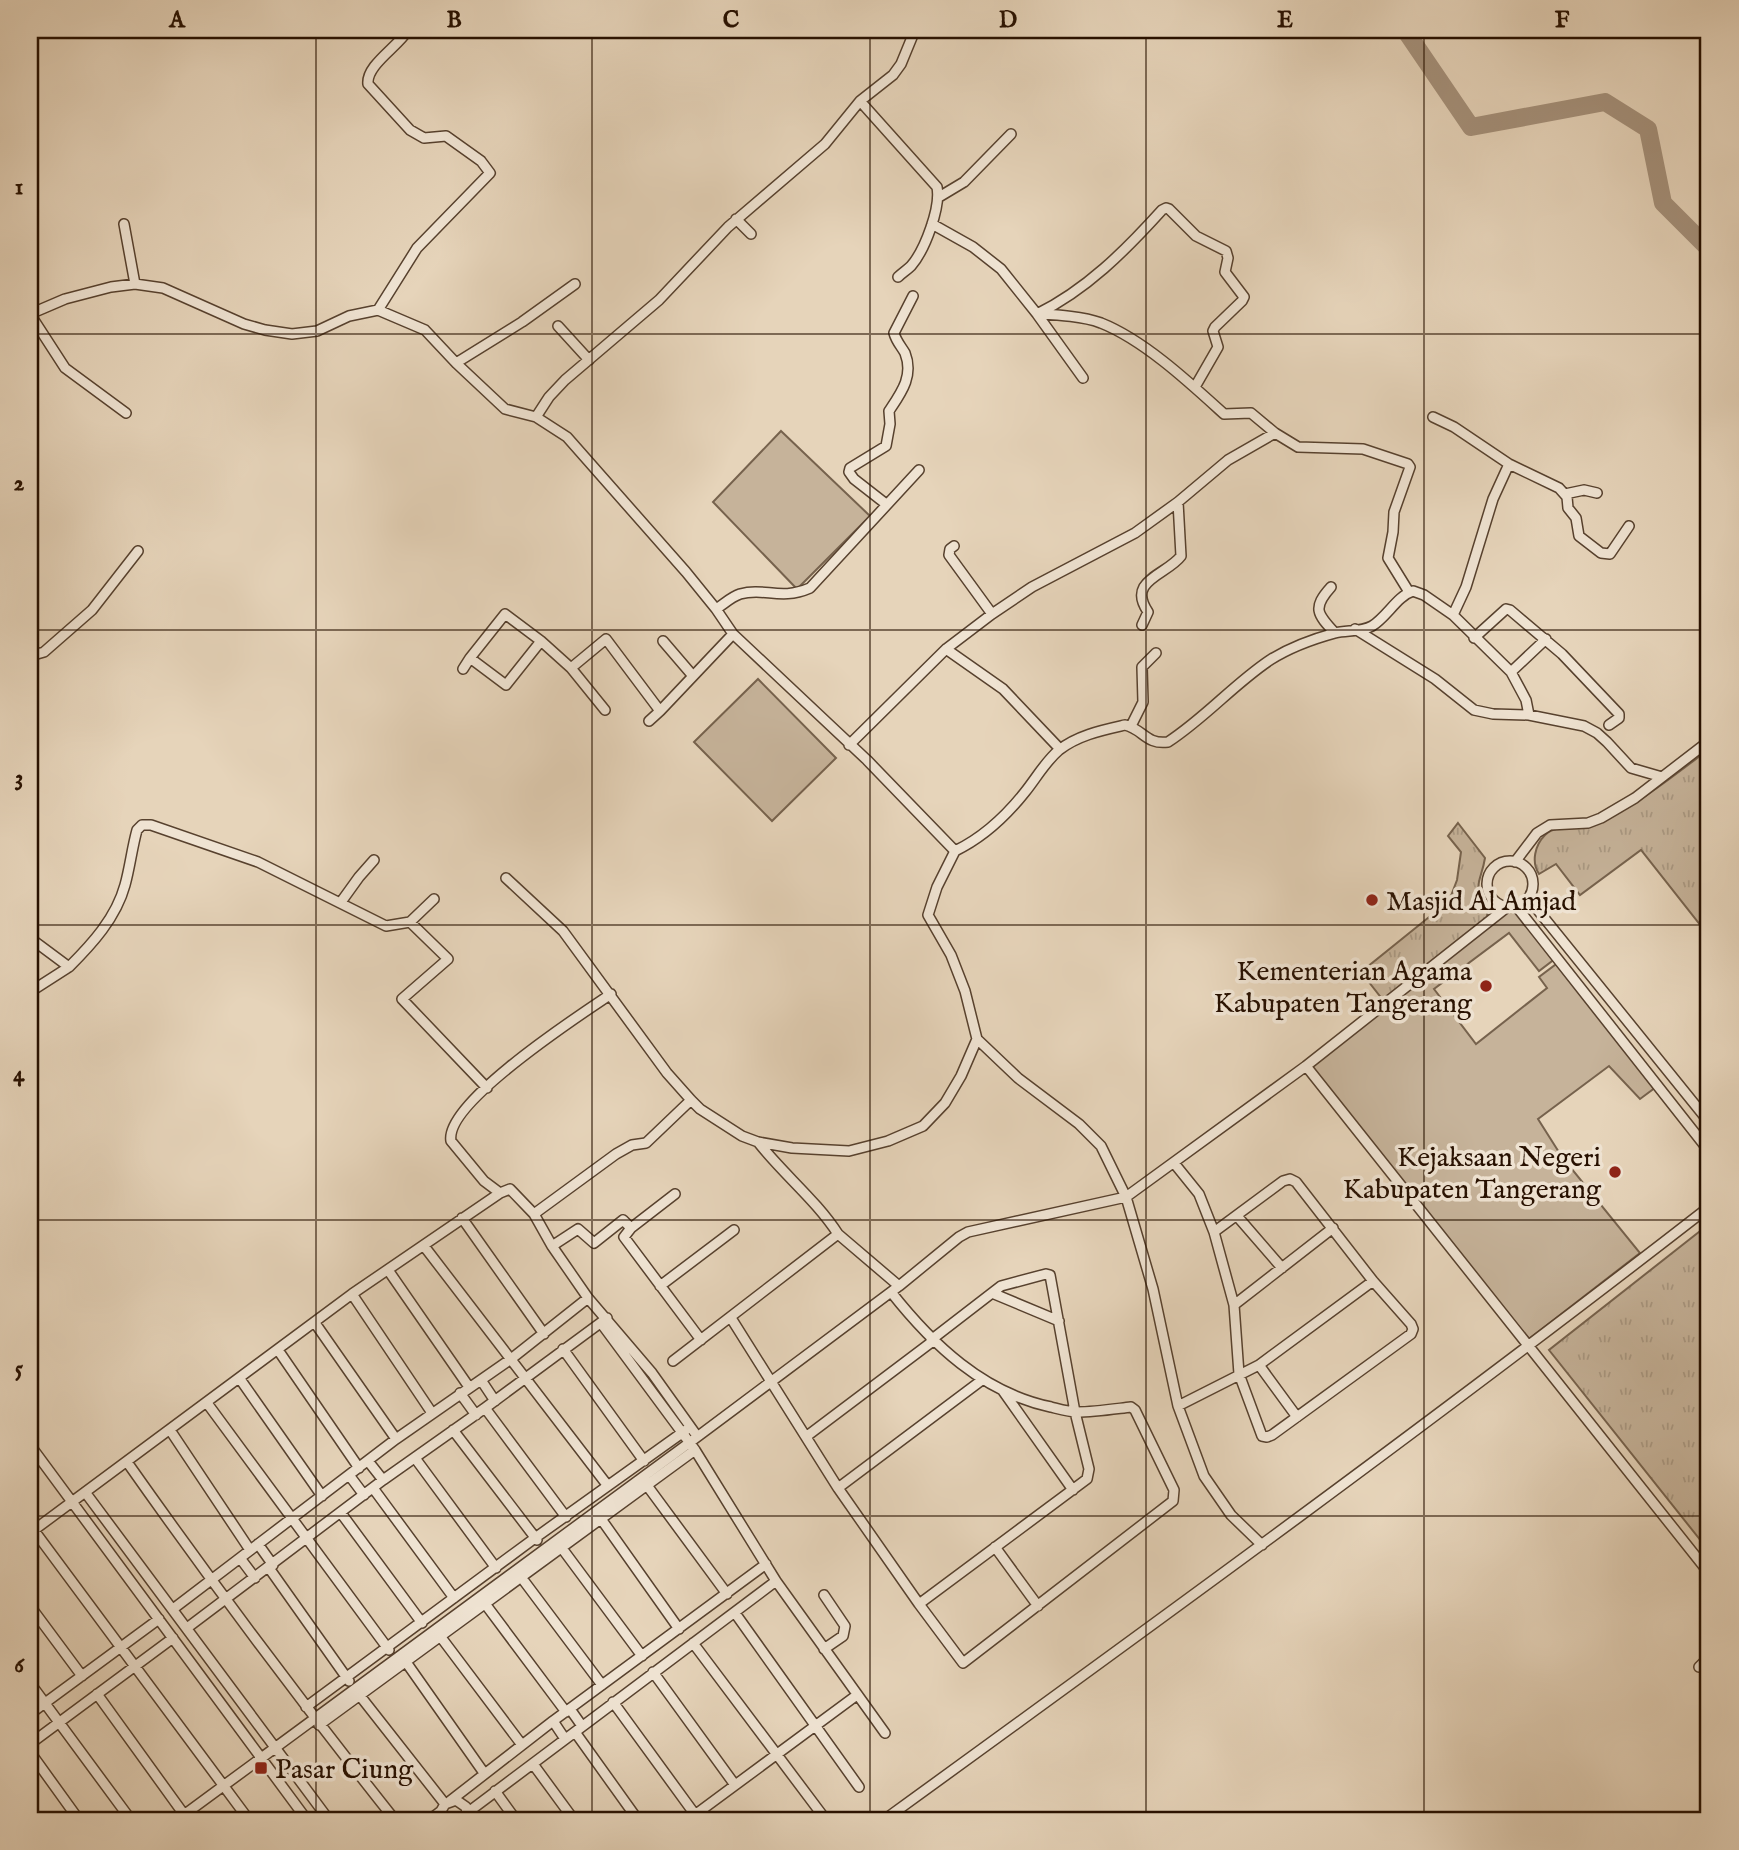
<svg xmlns="http://www.w3.org/2000/svg" width="1739" height="1850" font-family="'IM FELL English',serif">
	<style>
		.grass { fill: #c6b39a; stroke: #76624d; stroke-width: 2 }
		.park { fill: url(#park-tufts); stroke: #76624d; stroke-width: 2 }
		.lines { fill: none; stroke-linecap: round; stroke-linejoin: round }
		.river { stroke: #a5917b; stroke-width: 18 }
		.minor-casing { stroke: #57412e; stroke-width: 12 }
		.minor { stroke: #efe3d2; stroke-width: 9 }
		.grid { fill: none; stroke: #271000; stroke-width: 2; stroke-opacity: 0.55 }
		.poi-dot { fill: #8f2418; stroke: #efe3d2; stroke-width: 2.5 }
		.labels { text-anchor: middle; stroke-width: 7; stroke-linejoin: round; paint-order: stroke }
		.poi-label { font-size: 28px; fill: #271000; stroke: #efe3d2; text-anchor: start }
		.neatline { fill: none; stroke: #271000; stroke-width: 2.5 }
		.grid-label { font-size: 23px; text-anchor: middle; font-weight: bold; fill: #271000 }
	</style>
	<defs>
		<pattern id="park-tufts" width="24" height="20" patternUnits="userSpaceOnUse" patternTransform="scale(1.75)"><rect width="24" height="20" fill="#c6b39a"/><path d="M3 7l-1-3M5 7V3M7 7l1-3M15 17l-1-3M17 17v-4M19 17l1-3" fill="none" stroke="#aa9983"/></pattern>
	</defs>
	<rect width="100%" height="100%" fill="#e6d4ba"/>
	<filter id="stains"><feTurbulence type="fractalNoise" baseFrequency=".00286" numOctaves="4"/><feColorMatrix values="0 0 0 0 .2 0 0 0 0 .09 0 0 0 0 .02 0 0 0 .5 -.17"/></filter>
	<radialGradient id="worn" r=".72"><stop offset=".6" stop-color="#630" stop-opacity="0"/><stop offset="1" stop-color="#630" stop-opacity=".3"/></radialGradient>
	<path class="grass" d="M 781,431 L 870,516 L 797,589 L 713,502 Z
		M 758,679 L 836,758 L 772,821 L 694,742 Z
		M 1506,909 L 1516,909 L 1556,958 L 1539,971 L 1509,933 L 1434,989 L 1476,1044 L 1547,988 L 1539,977 L 1559,962 L 1656,1087 L 1640,1099 L 1609,1066 L 1538,1119 L 1562,1157 L 1640,1253 L 1529,1339 L 1308,1067 Z"/>
	<path class="park" d="M 1709,749 L 1709,936 L 1641,850 L 1580,895 L 1556,864 L 1539,874 C 1531,862 1535,845 1545,835 C 1558,822 1577,832 1592,826 C 1635,807 1672,777 1709,749 Z
		M 1458,823 L 1485,858 C 1481,883 1471,884 1488,908 L 1487,917 L 1383,1000 L 1361,972 L 1449,901 L 1457,880 L 1461,852 L 1448,836 Z
		M 1709,1224 L 1709,1551 L 1549,1350 Z"/>
	<g class="lines">
		<path class="river" d="M 1405,30 L 1471,127 L 1605,102 L 1648,129 L 1663,203 L 1706,246 L 1709,246"/>
		<defs>
			<path id="minor" d="M 860,101 L 937,187 C 941,207 925,250 911,266 C 907,270 902,273 898,277
				M 939,197 L 964,182 L 1011,134
				M 736,219 L 751,234
				M 124,224 L 135,284
				M 932,224 L 973,247 L 1001,269 L 1037,314 C 1086,290 1125,251 1162,210 L 1166,208 L 1169,209 L 1196,236 L 1226,251 L 1228,258 L 1225,272 L 1244,297 L 1242,301 L 1215,327 L 1213,331 L 1218,347 L 1195,387
				M 378,310 L 417,248 L 490,173 L 481,161 L 446,136 L 424,138 L 410,130 L 368,84 C 366,65 398,47 408,30
				M 30,314 L 65,299 L 111,287 L 135,284 L 163,288 L 244,324 L 265,330 L 292,334 L 317,331 L 349,316 L 378,310 L 425,330 L 456,363 L 505,409 L 536,417 L 567,437 L 686,572 L 716,609 L 733,634 L 867,760 L 955,851 C 984,837 1006,816 1025,792 C 1037,777 1045,762 1059,750 C 1078,735 1103,730 1125,725 C 1143,729 1146,745 1168,742 C 1205,718 1234,684 1270,660 C 1289,648 1313,639 1335,633 C 1346,630 1362,632 1372,626 C 1387,617 1397,596 1413,591 L 1424,595 L 1453,615 L 1511,672 L 1526,700 L 1529,715
				M 30,314 L 65,368 L 126,413
				M 558,326 L 589,360
				M 456,363 L 522,322 L 575,284
				M 1083,378 L 1037,314 C 1057,315 1082,316 1101,323 C 1144,340 1190,383 1224,414 L 1251,413 L 1275,433
				M 536,417 L 549,397 L 565,380 L 659,300 L 728,227 L 825,144 L 860,101 L 893,75 L 901,64 L 915,30
				M 1433,417 L 1454,427 L 1509,464 L 1559,488 L 1567,497 L 1568,508 L 1576,518 L 1579,536 L 1601,553 L 1610,554 L 1629,526
				M 1565,494 L 1584,490 L 1597,493
				M 886,504 L 854,479 L 849,472 L 850,468 L 886,446 L 890,424 L 889,411 C 901,393 914,376 905,353 C 901,346 896,341 894,333 L 913,296
				M 954,546 L 950,549 L 949,555 L 992,614
				M 1331,587 C 1312,608 1317,614 1335,633
				M 716,609 C 724,604 731,597 740,594 C 765,587 780,601 810,588 L 919,470
				M 1453,615 L 1466,587 L 1493,499 L 1509,464
				M 1142,625 L 1148,612 C 1126,580 1167,575 1181,556 L 1178,502
				M 1355,629 L 1435,679 L 1474,710 L 1493,714 L 1529,715 L 1584,726 L 1597,733 L 1607,742 L 1631,768 L 1662,777
				M 1474,638 L 1506,609 L 1510,610 L 1562,654 L 1619,714 L 1619,718 L 1609,725
				M 663,641 L 693,676
				M 946,649 L 1003,689 L 1060,749
				M 30,650 L 37,654 L 44,652 L 92,610 L 138,551
				M 470,658 L 505,614 L 541,641 L 571,668 L 606,639 L 660,711 L 733,634
				M 571,668 L 605,710
				M 463,669 L 470,658 L 506,685 L 541,641
				M 1511,672 L 1546,639
				M 649,721 L 660,711
				M 1131,726 L 1143,702 L 1142,667 L 1156,653
				M 849,745 L 946,649 L 992,614 L 1032,587 L 1135,533 L 1178,502 L 1228,460 L 1275,433 L 1298,447 L 1363,449 L 1408,464 L 1410,467 L 1394,512 L 1393,532 L 1388,558 L 1409,592
				M 955,851 L 937,887 L 928,915 L 951,955 L 965,991 L 977,1039 L 1018,1078 L 1079,1124 L 1101,1146 L 1126,1197 L 1153,1289 L 1178,1406 L 1204,1476 L 1231,1515 L 1262,1545
				M1487 884a23 23 0 1 1 46 0a23 23 0 1 1-46 0Z
				M 1515,862 L 1537,833 L 1550,825 L 1588,823 L 1601,818 L 1635,798 L 1709,741
				M 506,878 L 563,931 L 667,1073 L 691,1100 L 700,1109 L 742,1136 L 758,1142 L 792,1148 L 849,1151 L 888,1141 L 923,1126 L 945,1103 L 961,1076 L 977,1039
				M 1528,898 L 1709,1122
				M 341,902 L 359,877 L 374,860
				M 1516,906 L 1709,1151
				M 410,922 L 448,959 L 402,999 L 487,1088
				M 30,938 L 69,967 L 30,992
				M 69,967 C 92,944 116,918 125,885 C 130,867 132,848 137,830 L 142,825 L 151,825 L 258,862 L 386,926 L 410,922 L 434,899
				M 1306,1066 L 1709,1573
				M 758,1142 C 783,1174 816,1200 838,1234
				M 1174,1163 L 1199,1194 L 1214,1232 L 1234,1305 L 1239,1374 L 1262,1436 L 1267,1437 L 1272,1435 L 1411,1334 L 1413,1329 L 1411,1324 L 1373,1281 L 1296,1182 L 1290,1179 L 1283,1181 L 1214,1232
				M 500,1193 L 484,1181 L 451,1141 C 444,1103 580,1015 611,994
				M 675,1194 L 631,1228 L 624,1237 L 701,1340
				M 534,1214 L 616,1154 L 632,1145 L 646,1143 L 691,1100
				M 1237,1216 L 1282,1268
				M 462,1218 L 544,1334
				M 424,1246 L 608,1486
				M 552,1246 L 578,1229 L 594,1243 L 623,1220 L 631,1228
				M 388,1270 L 469,1387
				M 660,1286 L 734,1230
				M 992,1293 L 1059,1321
				M 352,1294 L 432,1413
				M 1234,1305 L 1333,1228
				M 731,1318 L 838,1488 L 919,1604 L 963,1663 L 1173,1501 L 1174,1490 L 1135,1410 L 1131,1407 C 1114,1409 1095,1412 1077,1412 C 1069,1412 1059,1409 1051,1407 C 983,1393 932,1344 891,1292
				M 315,1323 L 396,1439
				M 601,1323 L 695,1450 L 776,1581 L 885,1733
				M 563,1349 L 644,1461
				M 278,1350 L 359,1468
				M 673,1361 L 838,1234 L 899,1286
				M 1259,1365 L 1297,1417
				M 240,1379 L 322,1496
				M 481,1380 L 495,1401
				M 1003,1391 L 1073,1490
				M 460,1393 L 476,1415
				M 207,1403 L 389,1650
				M 1178,1406 L 1259,1365 L 1373,1281
				M 485,1408 L 566,1517
				M 170,1430 L 250,1550
				M 453,1430 L 537,1540
				M 807,1436 L 933,1341
				M 30,1445 L 307,1820
				M 415,1458 L 496,1568
				M 368,1461 L 383,1480
				M 127,1462 C 213,1584 302,1703 395,1820
				M 349,1475 L 364,1495
				M 643,1480 L 727,1594
				M 373,1488 L 454,1598
				M 838,1488 L 982,1380
				M 85,1492 L 329,1820
				M 341,1513 L 422,1623
				M 599,1516 L 679,1629
				M 30,1525 L 249,1820
				M 30,1533 L 352,1294 L 500,1193 L 510,1189 L 534,1214 L 552,1246 L 588,1298 L 652,1373 L 697,1436
				M 258,1544 L 273,1565
				M 561,1547 L 642,1656
				M 995,1547 L 1038,1606
				M 240,1558 L 255,1578
				M 269,1568 L 349,1681
				M 521,1577 L 602,1685
				M 824,1595 L 845,1626 L 843,1636 L 824,1649
				M 483,1601 L 566,1712
				M 919,1604 L 1087,1479 L 1089,1469 L 1075,1412 L 1050,1275 L 1046,1274 L 1001,1286 L 931,1340
				M 30,1606 L 82,1676
				M 173,1609 L 396,1439 L 511,1359 L 588,1298
				M 735,1613 L 859,1787
				M 187,1628 L 383,1480 L 485,1408 L 607,1318
				M 440,1636 L 522,1745
				M 693,1643 L 826,1820
				M 406,1662 L 484,1773
				M 1699,1667 L 1709,1657
				M 653,1672 L 735,1785
				M 30,1683 L 131,1820
				M 357,1692 L 445,1804
				M 97,1694 L 188,1820
				M 613,1702 L 699,1820
				M 306,1707 L 535,1538 L 686,1430
				M 570,1709 L 582,1726
				M 30,1714 L 159,1619
				M 553,1721 L 565,1739
				M 319,1725 L 695,1450
				M 575,1732 L 638,1820
				M 30,1744 L 173,1638
				M 30,1752 L 79,1820
				M 533,1764 L 574,1820
				M 495,1791 L 516,1820
				M 450,1801 L 553,1721 L 766,1564
				M 467,1813 L 776,1581
				M 177,1820 L 689,1443 L 899,1286 L 959,1237 L 968,1232 L 1126,1197 L 1306,1066 L 1506,908
				M 429,1820 L 441,1811
				M 443,1820 L 441,1811 L 445,1804 L 456,1800 L 466,1807 L 467,1813 L 465,1820
				M 688,1820 L 857,1695
				M 884,1820 C 1161,1619 1439,1417 1709,1207"/>
		</defs>
		<use href="#minor" class="minor-casing"/>
		<use href="#minor" class="minor"/>
	</g>
	<path class="grid" d="M 316,30 L 316,1820M 592,30 L 592,1820M 870,30 L 870,1820M 1146,30 L 1146,1820M 1424,30 L 1424,1820M 30,334 L 1709,334M 30,630 L 1709,630M 30,925 L 1709,925M 30,1220 L 1709,1220M 30,1516 L 1709,1516"/>
	<g class="poi-dot">
		<circle cx="1372" cy="900" r="7"/>
		<circle cx="1486" cy="986" r="7"/>
		<circle cx="1615" cy="1172" r="7"/>
		<rect x="254" y="1761" width="14" height="14" rx="3.5"/>
	</g>
	<g class="labels">
		<g class="poi-label">
			<text x="1386" y="910">Masjid Al Amjad</text>
			<text x="1472" y="980" text-anchor="end">Kementerian Agama<tspan x="1472" dy="32">Kabupaten Tangerang</tspan></text>
			<text x="1601" y="1166" text-anchor="end">Kejaksaan Negeri<tspan x="1601" dy="32">Kabupaten Tangerang</tspan></text>
			<text x="275" y="1778">Pasar Ciung</text>
		</g>
	</g>
	<rect width="1739" height="1850" fill="none" stroke="#e6d4ba" stroke-width="77"/>
	<rect x="38" y="38" width="1662" height="1774" class="neatline"/>
	<g class="grid-label">
		<text x="177" y="27">A</text>
		<text x="454" y="27">B</text>
		<text x="731" y="27">C</text>
		<text x="1008" y="27">D</text>
		<text x="1285" y="27">E</text>
		<text x="1562" y="27">F</text>
		<text x="19" y="194">1</text>
		<text x="19" y="490">2</text>
		<text x="19" y="785">3</text>
		<text x="19" y="1081">4</text>
		<text x="19" y="1376">5</text>
		<text x="19" y="1672">6</text>
	</g>
	<rect width="100%" height="100%" filter="url(#stains)"/>
	<rect width="100%" height="100%" fill="url(#worn)"/>
</svg>
